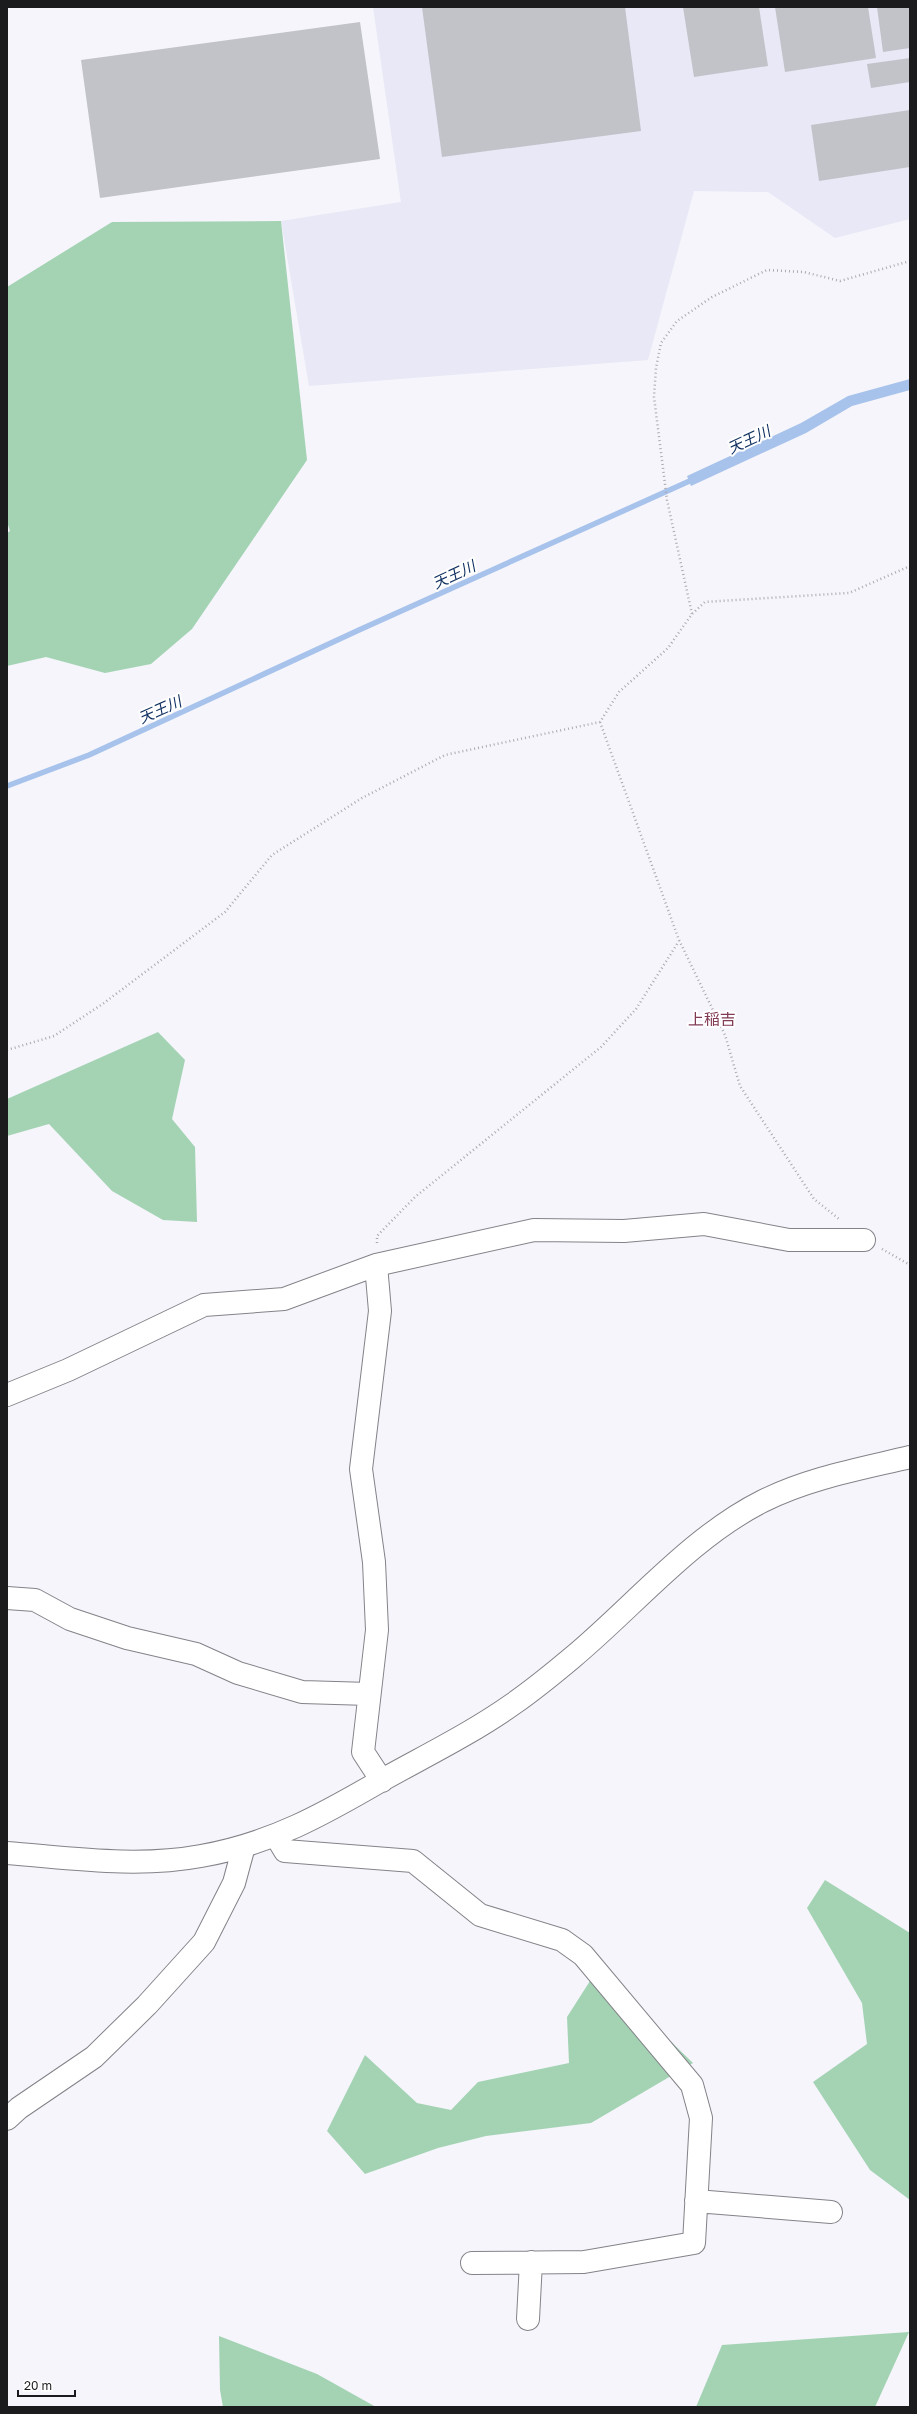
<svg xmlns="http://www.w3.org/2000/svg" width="917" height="2414" font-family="'Golos Text','Noto Sans JP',sans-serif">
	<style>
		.built { fill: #e8e8f6 }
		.forest { fill: #a4d3b4 }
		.water { fill: #a7c2eb }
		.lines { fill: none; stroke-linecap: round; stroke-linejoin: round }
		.stream { stroke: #a7c2eb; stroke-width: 5.5 }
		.building { fill: #c2c2c9 }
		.minor-casing { stroke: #838389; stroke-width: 24 }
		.path { stroke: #aaaaaf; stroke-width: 2.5; stroke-dasharray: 1 3; stroke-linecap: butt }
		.minor { stroke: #fff; stroke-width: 22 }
		.labels { text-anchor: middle; stroke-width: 4; stroke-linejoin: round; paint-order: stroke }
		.water-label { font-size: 15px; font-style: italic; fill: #0d2e5f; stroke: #fff }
		.quarter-label { font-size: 16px; fill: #813b54; stroke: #fff }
	</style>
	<rect width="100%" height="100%" fill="#f5f5fb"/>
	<path class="built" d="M 373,7 L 910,7 L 910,219 L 835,238 L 768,192 L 694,191 L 648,360 L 309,386 L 281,221 L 401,202 Z"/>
	<path class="forest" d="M 281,221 L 307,460 L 192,629 L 151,664 L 105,673 L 46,657 L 7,666 L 7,533 L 10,531 L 7,522 L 7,287 L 112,222 Z
		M 158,1032 L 185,1060 L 172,1119 L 195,1147 L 197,1222 L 163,1220 L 112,1191 L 49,1124 L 7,1136 L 7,1099 Z
		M 825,1880 L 910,1933 L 910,2200 L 870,2170 L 813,2082 L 867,2044 L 862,2003 L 807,1908 Z
		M 597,1970 L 693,2063 L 591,2123 L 486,2136 L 438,2148 L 365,2174 L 327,2131 L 365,2055 L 417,2103 L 451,2110 L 478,2082 L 569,2063 L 567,2017 Z
		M 909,2332 L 875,2407 L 696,2407 L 722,2345 Z
		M 219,2336 L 317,2374 L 376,2407 L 223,2407 L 220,2390 Z"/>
	<path class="water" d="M 910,379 L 910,390 L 852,406 L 806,433 L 691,486 L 687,476 L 801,423 L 848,396 Z"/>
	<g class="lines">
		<path class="stream" d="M 7,786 L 89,755 L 359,630 L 694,479"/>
	</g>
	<path class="building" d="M 422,7 L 625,7 L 641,131 L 442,157 Z
		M 683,7 L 759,7 L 768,66 L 694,77 Z
		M 775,7 L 868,7 L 876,58 L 785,72 Z
		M 877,7 L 910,7 L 910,48 L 883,52 Z
		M 360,22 L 380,159 L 100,198 L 81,60 Z
		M 910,58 L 910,82 L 871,88 L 867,64 Z
		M 910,110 L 910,167 L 819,181 L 811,125 Z"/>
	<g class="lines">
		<defs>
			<path id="minor" d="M 376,1265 L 380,1311 L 361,1469 L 374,1562 L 377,1630 L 363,1752 L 382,1781
				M 7,1395 L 68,1370 L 204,1305 L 284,1299 L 376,1265 L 534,1230 L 624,1231 L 704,1224 L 789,1240 L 864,1240
				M 7,1598 L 35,1600 L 70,1619 L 127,1638 L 196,1654 L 238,1673 L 302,1692 L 369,1694
				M 276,1836 L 285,1851 L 413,1861 L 480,1915 L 562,1940 L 583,1955 L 692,2085 L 701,2118 L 694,2243 L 584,2262 L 472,2263
				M 7,1853 C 71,1858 137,1868 201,1856 C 271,1844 324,1814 384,1779 C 427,1755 472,1733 513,1704 C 533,1690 554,1673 573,1657 C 634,1606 691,1537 763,1501 C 809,1478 860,1469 910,1457
				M 7,2119 L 19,2108 L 94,2057 L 147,2005 L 204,1942 L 234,1883 L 244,1846
				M 696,2201 L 831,2212
				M 528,2319 L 531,2262"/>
		</defs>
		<use href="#minor" class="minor-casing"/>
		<path class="path" d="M 692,614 L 667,500 L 654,397 L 656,368 L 661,343 L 677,321 L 712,297 L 767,270 L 804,272 L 840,281 L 910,261
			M 600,722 L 679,940 L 725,1035 L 740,1086 L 814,1199 L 839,1219
			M 7,1050 L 54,1036 L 104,1003 L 225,912 L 272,855 L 362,798 L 445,755 L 600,722 L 619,692 L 668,648 L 692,614 L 705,602 L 849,593 L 910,566
			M 377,1243 L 377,1236 L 415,1197 L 601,1047 L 636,1009 L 679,941
			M 882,1249 L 910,1265"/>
		<use href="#minor" class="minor"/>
	</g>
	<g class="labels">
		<g class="water-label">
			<text transform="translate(749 440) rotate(-25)" y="5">天王川</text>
			<text transform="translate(454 575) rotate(-25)" y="5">天王川</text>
			<text transform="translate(160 710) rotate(-24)" y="5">天王川</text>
		</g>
		<g class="quarter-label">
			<text x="712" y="1025">上稲吉</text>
		</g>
	</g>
	<rect width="917" height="2414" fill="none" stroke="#1b1b1d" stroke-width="16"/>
	<path d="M18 2390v6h57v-6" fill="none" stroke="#1b1b1d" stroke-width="2"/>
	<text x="24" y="2390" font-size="12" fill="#1b1b1d" stroke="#ffffff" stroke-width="3" paint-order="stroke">20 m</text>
</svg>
